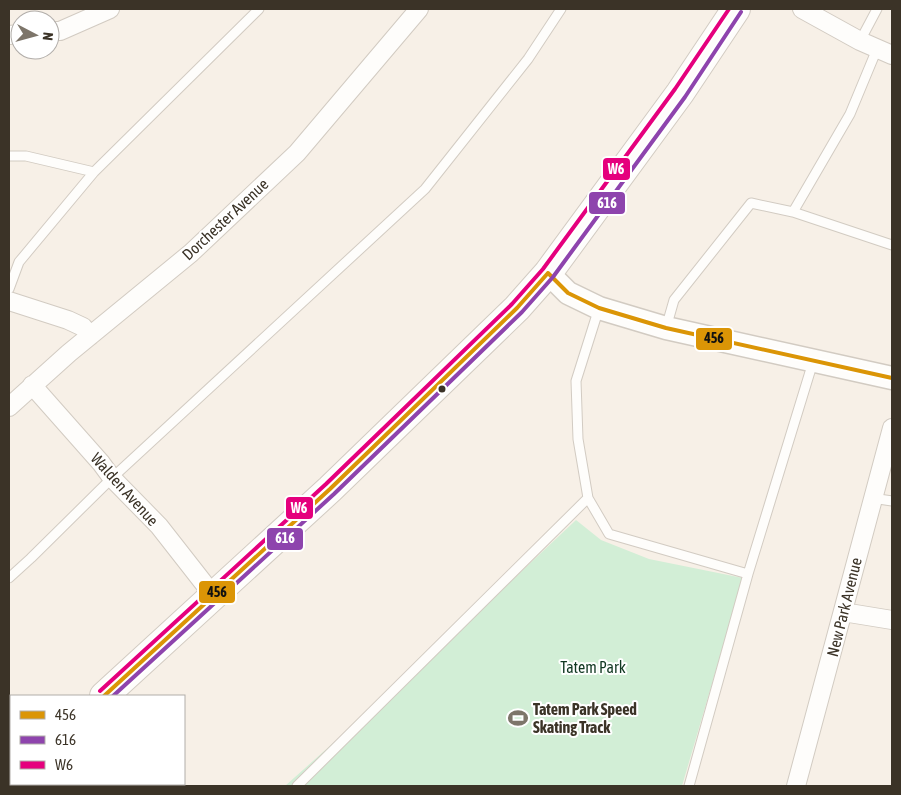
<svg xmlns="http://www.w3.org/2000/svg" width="901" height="795" font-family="'Asap Condensed',sans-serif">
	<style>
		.green { fill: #d2eed6 }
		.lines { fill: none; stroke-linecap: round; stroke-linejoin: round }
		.service-casing { stroke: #d2cbc2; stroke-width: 11 }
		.minor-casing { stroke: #d2cbc2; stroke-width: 20 }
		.tertiary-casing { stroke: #d2cbc2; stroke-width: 25 }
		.primary-casing { stroke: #d2cbc2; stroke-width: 30 }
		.service { stroke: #fefdfb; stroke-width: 9 }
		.minor { stroke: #fefdfb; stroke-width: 18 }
		.tertiary { stroke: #fefdfb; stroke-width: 22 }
		.primary { stroke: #fefdfb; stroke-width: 28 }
		.bus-1-casing { stroke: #fff; stroke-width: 8 }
		.bus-2-casing { stroke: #fff; stroke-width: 8 }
		.bus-3-casing { stroke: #fff; stroke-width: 8 }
		.bus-1 { stroke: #db9506; stroke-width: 4 }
		.bus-2 { stroke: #8e44ad; stroke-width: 4 }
		.bus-3 { stroke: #e5007d; stroke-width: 4 }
		.bus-dot { fill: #3b3327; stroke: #fff; stroke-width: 2 }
		.labels { text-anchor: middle; stroke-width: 4; stroke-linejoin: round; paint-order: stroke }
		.street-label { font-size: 16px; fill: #3b3327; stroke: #fff }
		.park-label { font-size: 16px; fill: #113822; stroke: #fff }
		.poi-label { font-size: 16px; font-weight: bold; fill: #3b3327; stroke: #fff; text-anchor: start }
		.line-badge { stroke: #fff; stroke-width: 2 }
		.badge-label { font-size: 14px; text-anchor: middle; font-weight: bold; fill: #fff }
		.pale-badge-label { font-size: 14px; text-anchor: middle; font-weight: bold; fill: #111 }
	</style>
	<rect width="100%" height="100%" fill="#f7f0e7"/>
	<path class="green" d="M 576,520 L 601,540 L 649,559 L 743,578 L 682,786 L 285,786 L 443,645 Z"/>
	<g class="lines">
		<defs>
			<path id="service" d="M 860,41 L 877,9
				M 877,49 L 850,114 L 793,212 L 892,245
				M 9,156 L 26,156 L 94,172
				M 9,289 L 19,262 L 94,172 L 259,9
				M 599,308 L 576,381 L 578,439 L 588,498 L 609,534 L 748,574
				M 666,328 L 674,300 L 751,203 L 793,212
				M 872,498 L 892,501
				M 9,578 L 31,558 L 112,478 L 425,189 L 528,59 L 561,9
				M 297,786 L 588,498
				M 689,786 L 748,574 L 813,362"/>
			<path id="minor" d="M 802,9 L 860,41 L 892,55
				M 50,31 L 60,31 L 110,9
				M 9,35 L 20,34
				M 9,301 L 68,320 L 83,327 L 90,336
				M 32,385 L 101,463 L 112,478 L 159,526 L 213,595
				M 9,407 L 69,353 L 191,253 L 297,153 L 419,9
				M 843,612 L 892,620
				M 796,786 L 892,428"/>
			<path id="tertiary" d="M 548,273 L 568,293 L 599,308 L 666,328 L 892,378"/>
			<path id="primary" d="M 104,696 L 330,489 L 517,308 L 548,273 L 680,93 L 736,9
				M 9,782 L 11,780"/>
		</defs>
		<use href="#service" class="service-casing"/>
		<use href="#minor" class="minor-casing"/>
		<use href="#tertiary" class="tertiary-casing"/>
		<use href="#primary" class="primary-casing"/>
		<use href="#service" class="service"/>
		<use href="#minor" class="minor"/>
		<use href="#tertiary" class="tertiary"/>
		<use href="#primary" class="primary"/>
		<defs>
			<path id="bus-1" d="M 548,273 L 568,293 L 599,308 L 666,328 L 892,378
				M 104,696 L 330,489 L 517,308 L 548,273"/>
			<path id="bus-2" d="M 113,696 L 334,494 L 522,312 L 553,277 L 685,97 L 741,12"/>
			<path id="bus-3" d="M 100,691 L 326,484 L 512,304 L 543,269 L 675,89 L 729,9"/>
		</defs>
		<use href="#bus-1" class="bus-1-casing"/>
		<use href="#bus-2" class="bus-2-casing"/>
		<use href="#bus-3" class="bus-3-casing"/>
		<use href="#bus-1" class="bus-1"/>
		<use href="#bus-2" class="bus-2"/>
		<use href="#bus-3" class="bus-3"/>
	</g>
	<defs>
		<symbol id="stadium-bare" viewBox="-9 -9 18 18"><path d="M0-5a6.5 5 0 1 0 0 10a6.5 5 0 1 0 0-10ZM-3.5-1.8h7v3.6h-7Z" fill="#7d756a" stroke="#fff" stroke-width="2.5" paint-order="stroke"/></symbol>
	</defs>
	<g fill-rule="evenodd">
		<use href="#stadium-bare" x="504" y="704" width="28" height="28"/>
	</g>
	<circle class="bus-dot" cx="442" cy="389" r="4.5"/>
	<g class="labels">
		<g class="street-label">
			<text transform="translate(225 219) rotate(-43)" y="6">Dorchester Avenue</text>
			<text transform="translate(125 489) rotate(48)" y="6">Walden Avenue</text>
			<text transform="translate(844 607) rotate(-76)" y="6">New Park Avenue</text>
		</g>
		<g class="park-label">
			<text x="593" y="673">Tatem Park</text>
		</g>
		<g class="poi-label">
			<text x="533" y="715">Tatem Park Speed<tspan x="533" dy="18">Skating Track</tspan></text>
		</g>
	</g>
	<g class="line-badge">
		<rect x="602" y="157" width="29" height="24" rx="5" fill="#e5007d"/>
		<rect x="588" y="191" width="38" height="24" rx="5" fill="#8e44ad"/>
		<rect x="695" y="327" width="38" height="24" rx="5" fill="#db9506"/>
		<rect x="285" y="496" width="29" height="24" rx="5" fill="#e5007d"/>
		<rect x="266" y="527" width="38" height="24" rx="5" fill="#8e44ad"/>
		<rect x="198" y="580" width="38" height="24" rx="5" fill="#db9506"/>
	</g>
	<g class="badge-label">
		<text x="616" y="174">W6</text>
		<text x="607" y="208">616</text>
		<text x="299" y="513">W6</text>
		<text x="285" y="543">616</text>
	</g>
	<g class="pale-badge-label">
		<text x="714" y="343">456</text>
		<text x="217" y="597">456</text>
	</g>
	<rect width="901" height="795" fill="none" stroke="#3b3327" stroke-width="20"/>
	<rect x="10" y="695" width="175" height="90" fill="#ffffff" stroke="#b1ada9"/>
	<rect x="20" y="711" width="25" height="8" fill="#db9506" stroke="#b1ada9"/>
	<text x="55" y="720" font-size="15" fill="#3b3327">456</text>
	<rect x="20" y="736" width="25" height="8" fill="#8e44ad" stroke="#b1ada9"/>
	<text x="55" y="745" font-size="15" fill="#3b3327">616</text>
	<rect x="20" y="761" width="25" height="8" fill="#e5007d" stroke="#b1ada9"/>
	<text x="55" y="770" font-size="15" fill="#3b3327">W6</text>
	<g transform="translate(35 35) rotate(96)"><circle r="24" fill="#ffffff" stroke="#b1ada9"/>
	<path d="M0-4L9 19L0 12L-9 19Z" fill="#7d756a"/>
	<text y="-8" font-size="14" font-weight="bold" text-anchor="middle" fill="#3b3327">N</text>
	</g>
</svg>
